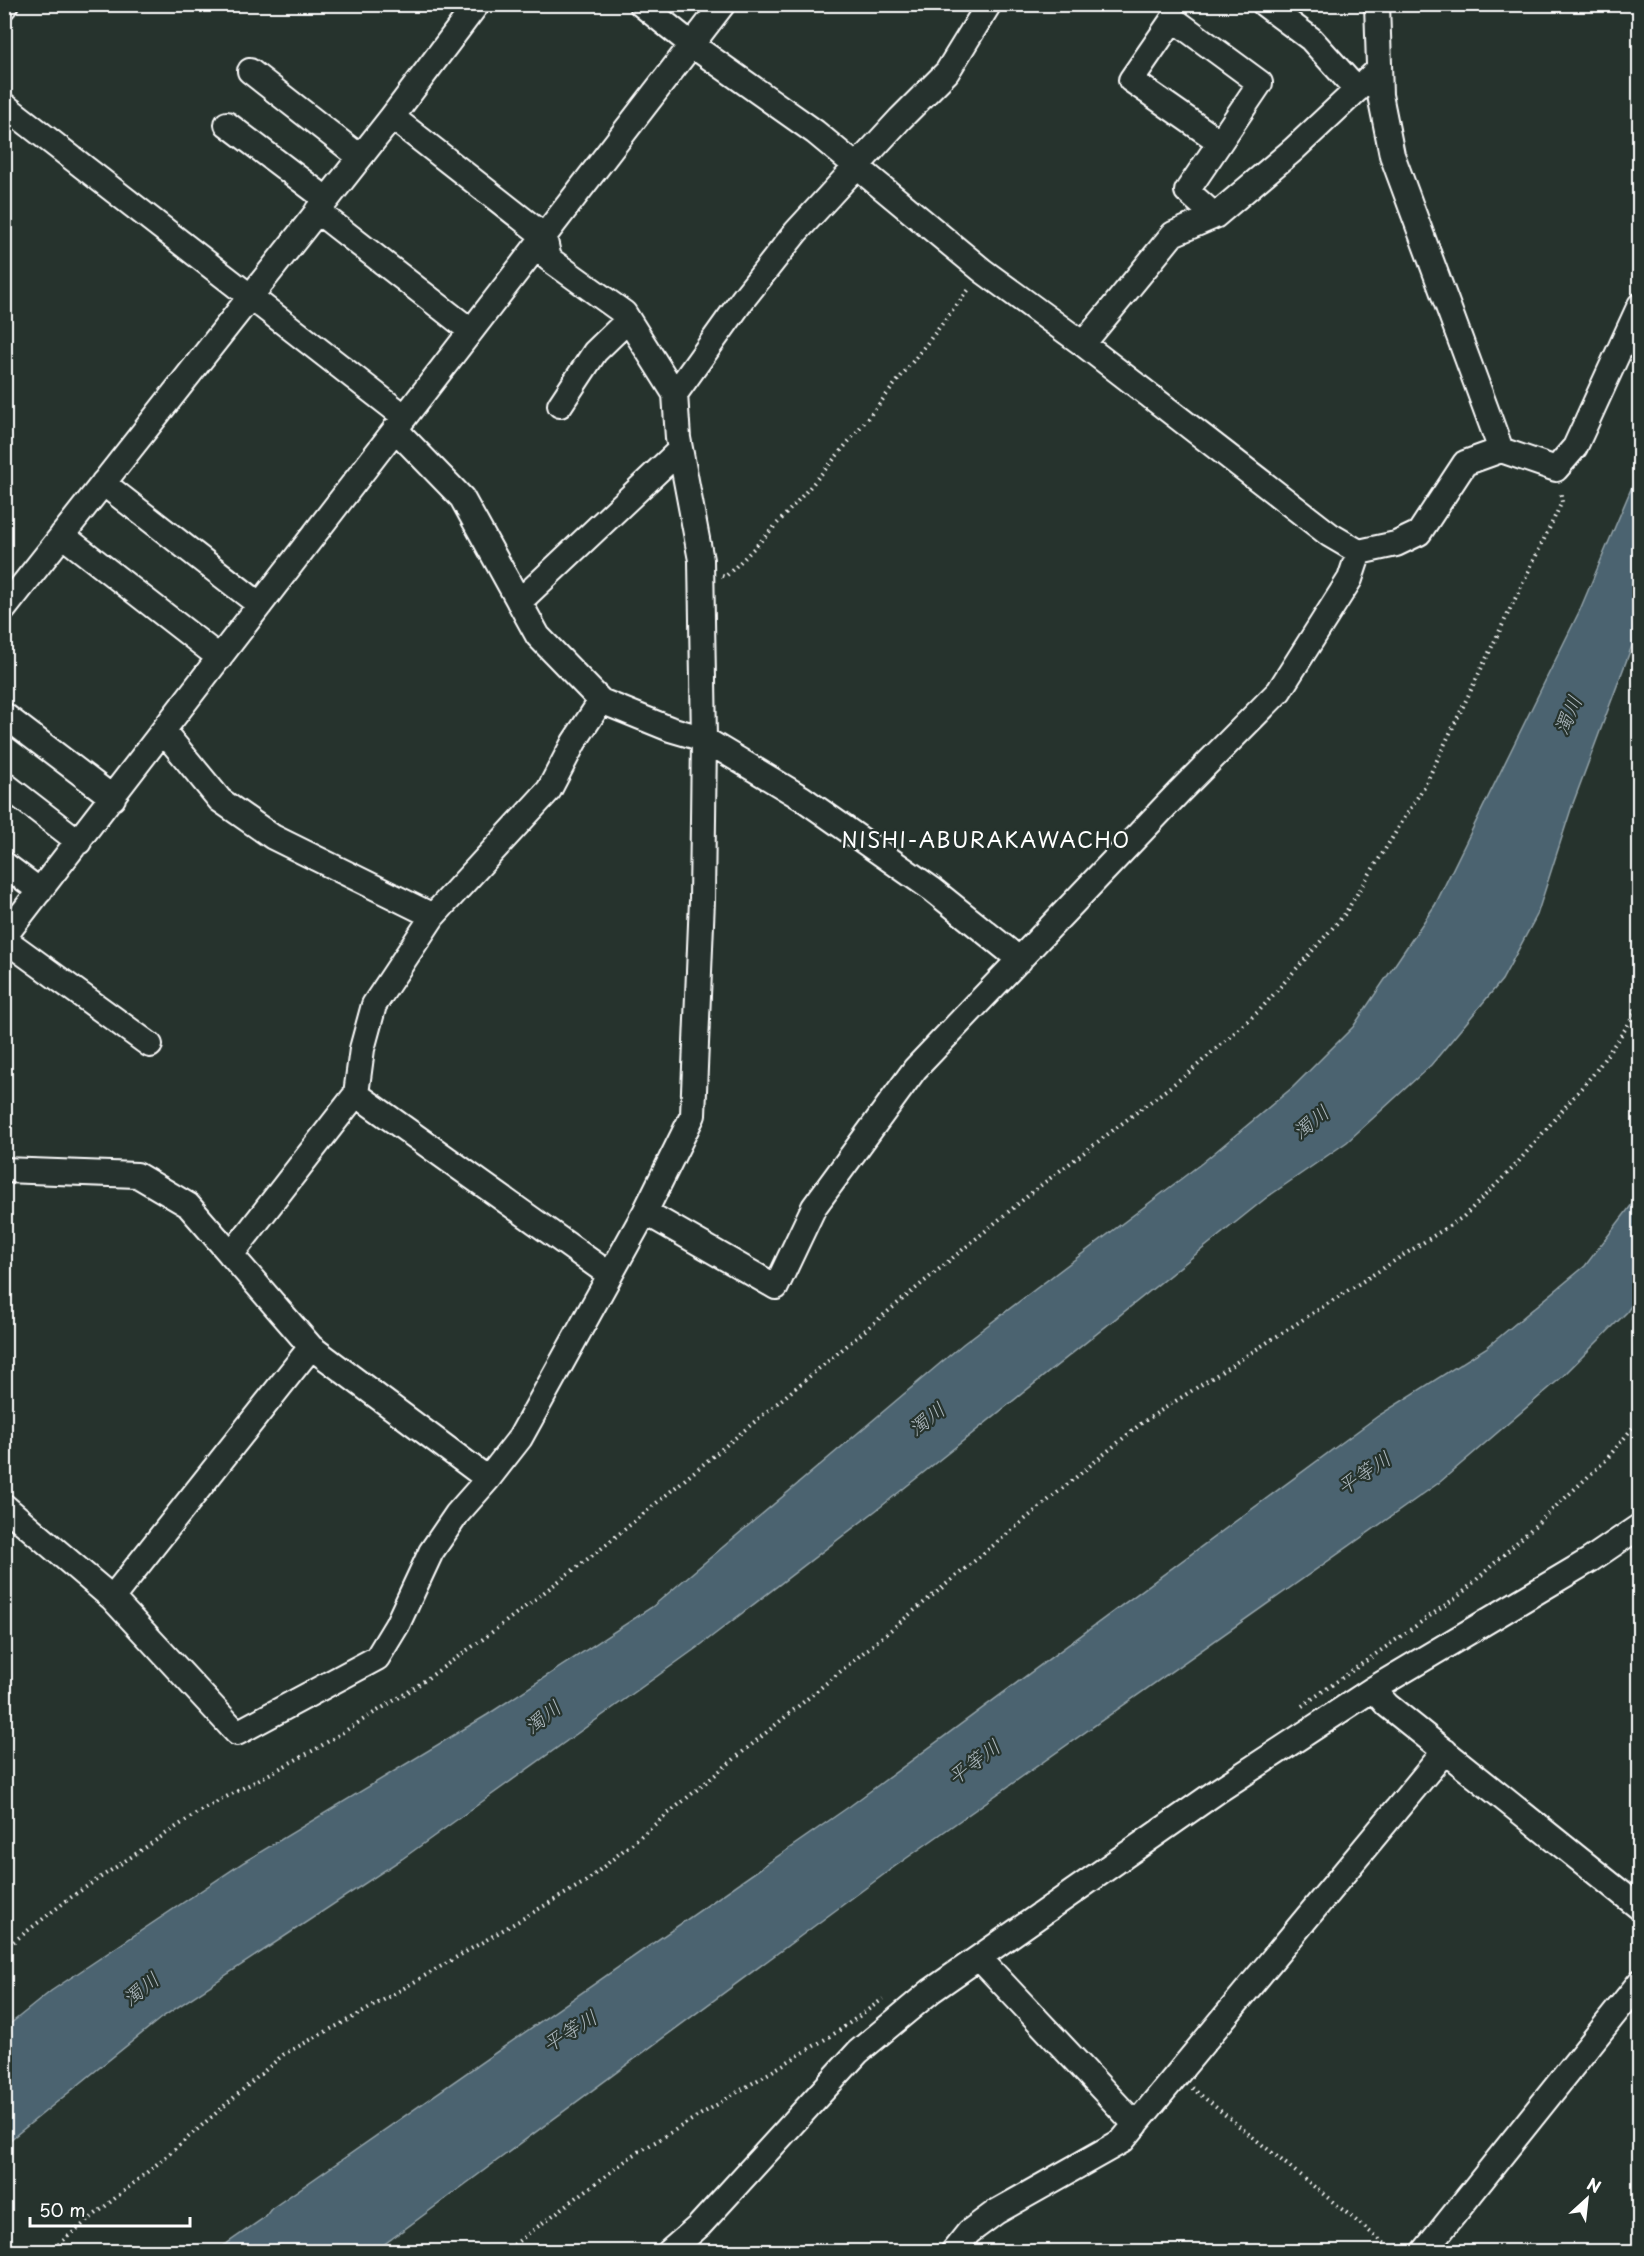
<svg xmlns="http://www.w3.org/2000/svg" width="1644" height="2256" font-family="'Playpen Sans','Klee One',sans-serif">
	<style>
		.water { fill: #4b6470; stroke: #93a2a9; stroke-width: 1.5 }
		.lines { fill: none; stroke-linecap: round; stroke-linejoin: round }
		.minor-casing { stroke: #fff; stroke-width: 28 }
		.path { stroke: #fff; stroke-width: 4; stroke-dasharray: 1.5 4.5; stroke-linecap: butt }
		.minor { stroke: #26332d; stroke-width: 24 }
		.labels { text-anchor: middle; stroke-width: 4.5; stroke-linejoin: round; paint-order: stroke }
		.water-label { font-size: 20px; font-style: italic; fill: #aeb9bf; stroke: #26332d }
		.quarter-label { font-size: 21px; letter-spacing: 1.5px; fill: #fff; stroke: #26332d }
	</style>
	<rect width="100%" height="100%" fill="#26332d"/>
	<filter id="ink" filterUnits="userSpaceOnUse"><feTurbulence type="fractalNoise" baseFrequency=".0167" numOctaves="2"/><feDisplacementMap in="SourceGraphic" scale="12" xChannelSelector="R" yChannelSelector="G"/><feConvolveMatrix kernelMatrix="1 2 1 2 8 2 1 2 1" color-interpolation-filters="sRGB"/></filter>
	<g filter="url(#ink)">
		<path class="water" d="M 1639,470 L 1639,627 L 1572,806 L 1537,915 L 1502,980 L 1431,1065 L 1347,1142 L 1266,1198 L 883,1505 L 702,1644 L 402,1859 L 161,2018 L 5,2144 L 5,2028 L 51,1991 L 244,1862 L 487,1715 L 652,1607 L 963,1344 L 1202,1163 L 1293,1087 L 1353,1027 L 1435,905 L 1579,612 Z
			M 1639,1178 L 1639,1294 L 1627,1312 L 1562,1377 L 1440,1482 L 894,1867 L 375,2251 L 216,2251 L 265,2217 L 271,2209 L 850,1806 L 1378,1416 L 1486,1348 L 1585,1266 L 1633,1203 Z"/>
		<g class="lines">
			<defs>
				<path id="minor" d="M 641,4 L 692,45 L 815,132 L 983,271 L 1083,344 L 1330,535 L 1359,552 L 1396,544 L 1419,533 L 1465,463 L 1501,450 L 1556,469 L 1575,447 L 1640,305
					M 1264,4 L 1311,39 L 1357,90
					M 1377,4 L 1380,95 L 1392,155 L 1501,450
					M 4,7 L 6,4
					M 250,71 L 360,157
					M 4,105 L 405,417
					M 227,124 L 326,199
					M 317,211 L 471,331
					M 1215,216 L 1187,191 L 1260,83 L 1173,19 L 1131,80 L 1220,142
					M 1083,344 L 1173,234 L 1215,216 L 1293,150 L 1378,70
					M 675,394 L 743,299 L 796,232 L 900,119 L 947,72 L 989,4
					M 560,405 L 595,352 L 628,320
					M 395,429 L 462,498 L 538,636 L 601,701
					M 103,483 L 260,605
					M 62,535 L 220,658
					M 519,602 L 680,450
					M 4,609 L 392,117 L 477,4
					M 4,715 L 113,798
					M 164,732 L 220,800 L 273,837 L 433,916
					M 4,784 L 79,842
					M 4,864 L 40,891
					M 4,937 L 723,4
					M 4,939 L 150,1045
					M 356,1094 L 610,1275
					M 4,1170 L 137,1175 L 188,1205 L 311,1347 L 488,1479 L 520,1438 L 645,1212 L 693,1115 L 702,900 L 704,739 L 701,560 L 678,438 L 675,394 L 624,313 L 549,259 L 544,236 L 392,117
					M 645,1212 L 776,1287 L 814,1207 L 915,1069 L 1179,792 L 1279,691 L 1350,579 L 1359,552
					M 231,1255 L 356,1094 L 362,1049 L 374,1005 L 433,916 L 549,790 L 574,742 L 601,701 L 670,729 L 704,739 L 802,798 L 933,890 L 1020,960
					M 4,1506 L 112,1598 L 237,1733 L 377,1658 L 397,1625 L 431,1552 L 457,1514 L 488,1479
					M 112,1598 L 311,1347
					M 1373,1689 L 1387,1705 L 1640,1908
					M 980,1959 L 1136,2125
					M 669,2252 L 699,2226 L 858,2052 L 931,1991 L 1219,1790 L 1373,1689 L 1590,1560 L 1640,1526
					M 953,2252 L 969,2232 L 996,2212 L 1122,2141 L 1445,1751
					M 1424,2252 L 1640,1982"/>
			</defs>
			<use href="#minor" class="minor-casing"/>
			<path class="path" d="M 722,576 L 725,577 C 816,489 892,388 970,288
				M 1302,1706 L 1461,1594 L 1605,1461 L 1640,1419
				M 4,1949 L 74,1895 L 200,1811 L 316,1749 L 411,1690 L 483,1639 L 602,1548 L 1036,1189 L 1192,1070 L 1259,1011 L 1344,915 L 1424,787 L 1562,502 L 1560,490
				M 1192,2088 L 1395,2252
				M 49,2252 L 162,2160 L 284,2054 L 363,2012 L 585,1882 L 1143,1422 L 1463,1217 L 1513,1168 L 1595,1072 L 1626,1028 L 1640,1004
				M 504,2252 L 632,2156 L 837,2032 L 883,1999"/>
			<use href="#minor" class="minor"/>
		</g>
	</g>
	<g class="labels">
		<g class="water-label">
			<text transform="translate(1568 715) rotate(-66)" y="7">濁川</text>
			<text transform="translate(1311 1122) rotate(-39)" y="7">濁川</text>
			<text transform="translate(927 1419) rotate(-38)" y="7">濁川</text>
			<text transform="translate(1364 1473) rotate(-34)" y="7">平等川</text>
			<text transform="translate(543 1717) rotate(-38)" y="7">濁川</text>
			<text transform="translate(974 1762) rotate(-37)" y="7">平等川</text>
			<text transform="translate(141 1989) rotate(-39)" y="7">濁川</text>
			<text transform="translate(570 2031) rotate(-32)" y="7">平等川</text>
		</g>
		<g class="quarter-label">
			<text x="986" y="848">NISHI-ABURAKAWACHO</text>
		</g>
	</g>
	<rect width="1644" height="2256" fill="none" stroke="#26332d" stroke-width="24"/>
	<rect x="12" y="12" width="1620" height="2232" fill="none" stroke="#fff" stroke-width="2" filter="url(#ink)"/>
	<g transform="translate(1587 2199) rotate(27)" stroke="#26332d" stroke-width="4.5" paint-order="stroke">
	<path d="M0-4.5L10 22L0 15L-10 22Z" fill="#ffffff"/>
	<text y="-9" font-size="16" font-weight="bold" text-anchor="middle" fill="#ffffff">N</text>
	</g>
	<path d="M30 2217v9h160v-9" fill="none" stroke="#ffffff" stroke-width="3"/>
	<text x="39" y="2217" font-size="18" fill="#ffffff" stroke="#26332d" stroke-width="4.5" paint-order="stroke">50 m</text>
</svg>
